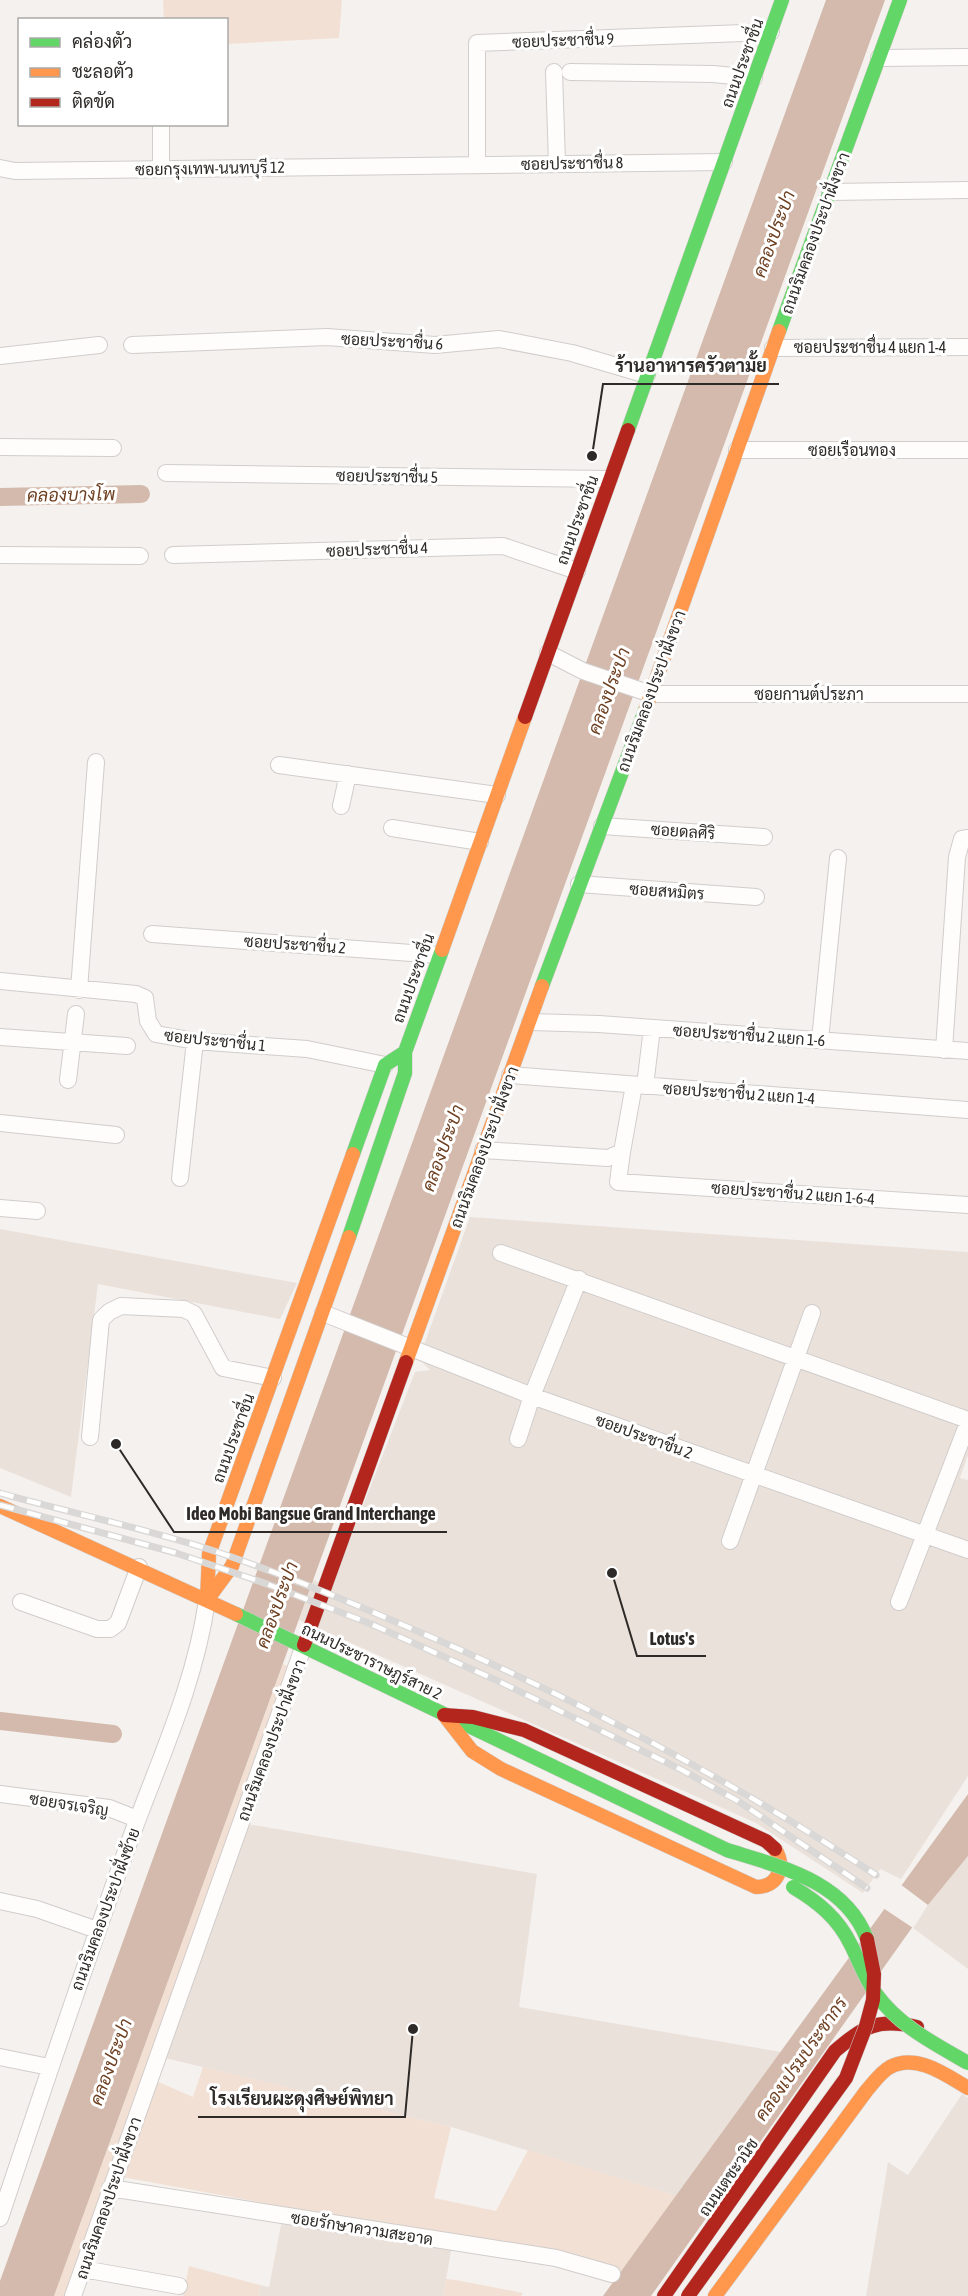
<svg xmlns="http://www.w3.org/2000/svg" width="968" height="2296" font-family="'Asap Condensed',Sarabun,sans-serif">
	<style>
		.built { fill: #ebe1db }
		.green { fill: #f3e0d4 }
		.water { fill: #d3baac }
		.pier { fill: #f5f1ee }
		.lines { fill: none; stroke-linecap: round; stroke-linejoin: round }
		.canal { stroke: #d3baac; stroke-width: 18 }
		.street-casing { stroke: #d0cdcb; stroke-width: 18 }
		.fast-casing { stroke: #d0cdcb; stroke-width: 15 }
		.slow-casing { stroke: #d0cdcb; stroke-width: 15 }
		.jam-casing { stroke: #d0cdcb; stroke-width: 15 }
		.street { stroke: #fefdfc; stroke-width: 16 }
		.fast { stroke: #63d668; stroke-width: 14 }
		.slow { stroke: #ff974d; stroke-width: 14 }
		.jam { stroke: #b3261e; stroke-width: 14 }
		.rail-casing { stroke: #d9d8d6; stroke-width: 7 }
		.rail { stroke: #fff; stroke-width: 4.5; stroke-dasharray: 14; stroke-linecap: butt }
		.fast-bridge-casing { stroke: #d0cdcb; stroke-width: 15; stroke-linecap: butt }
		.jam-bridge-casing { stroke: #d0cdcb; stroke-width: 15; stroke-linecap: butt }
		.fast-bridge { stroke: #63d668; stroke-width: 14 }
		.jam-bridge { stroke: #b3261e; stroke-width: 14 }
		.labels { text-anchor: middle; stroke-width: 6; stroke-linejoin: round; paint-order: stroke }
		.street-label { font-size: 16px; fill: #2d2a28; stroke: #fff }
		.water-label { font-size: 18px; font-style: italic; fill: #6e4022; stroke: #fff }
		.leader { fill: none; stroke: #2d2a28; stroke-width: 2 }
		.callout-dot { fill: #2d2a28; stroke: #fff; stroke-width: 2 }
		.callout-label { font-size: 18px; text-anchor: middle; font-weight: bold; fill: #2d2a28; stroke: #fff; stroke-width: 6; stroke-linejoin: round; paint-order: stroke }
	</style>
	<rect width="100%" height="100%" fill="#f5f1ee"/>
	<path class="built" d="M 470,1217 L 968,1252 L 968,1455 L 960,1478 L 968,1480 L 968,1776 L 901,1879 L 880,1869 L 863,1893 L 756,1823 L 299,1620 L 313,1580 L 331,1588 L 415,1372 L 430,1370 L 419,1359 Z
		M 0,1229 L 297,1283 L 280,1319 L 98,1284 L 71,1497 L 0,1468 Z
		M 248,1824 L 537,1874 L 519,2007 L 781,2052 L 677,2196 L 451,2127 L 165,2058 Z
		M 968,1856 L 968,1969 L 913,1928 L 928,1905 Z
		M 962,2094 L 968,2098 L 968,2296 L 866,2296 L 888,2162 L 908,2175 Z
		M 282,2220 L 452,2246 L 443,2296 L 259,2296 L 260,2285 L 269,2287 Z"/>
	<path class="green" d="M 163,0 L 342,0 L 339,38 L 227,44 L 226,20 L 164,19 Z
		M 283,1664 L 290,1667 L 66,2296 L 54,2296 Z
		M 203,2067 L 451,2127 L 434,2198 L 496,2211 L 528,2150 L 677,2196 L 621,2271 L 614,2267 L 122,2177 L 156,2081 L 193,2097 Z
		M 189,2266 L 260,2285 L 259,2296 L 183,2296 Z
		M 446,2279 L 456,2280 L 523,2293 L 521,2296 L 443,2296 Z"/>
	<path class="water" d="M 826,0 L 885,0 L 54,2296 L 0,2296 L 0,2281 Z
		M 968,1794 L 968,1856 L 928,1905 L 651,2296 L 603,2296 Z"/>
	<path class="pier" d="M 900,1884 L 928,1905 L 913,1928 L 883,1908 Z"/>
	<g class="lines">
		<path class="canal" d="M 0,497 L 141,494
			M 0,1721 L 113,1734"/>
		<defs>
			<path id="street" d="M 879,58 L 968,57
				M 554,72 L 557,163
				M 570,72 L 713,74 L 754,78
				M 477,164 L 477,43 L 771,32
				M 0,168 L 15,171 L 724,162
				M 161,169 L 161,124
				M 830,192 L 968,190
				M 132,345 L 327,337 L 435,345 L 499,339 L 572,353 L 647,375
				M 773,348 L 968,347
				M 0,356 L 99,345
				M 0,447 L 113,448
				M 737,450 L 968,450
				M 166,473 L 609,479
				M 0,555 L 140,556
				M 173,555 L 503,546 L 577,571
				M 548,653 L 583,671 L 651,694 L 968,694
				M 279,765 L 497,795
				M 341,806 L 348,774
				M 602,826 L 764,837
				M 392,828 L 480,842
				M 579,884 L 756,897
				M 152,934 L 439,955
				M 0,981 L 136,994 L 145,998 L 148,1021 L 156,1034 L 195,1041 L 307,1049 L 385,1065
				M 79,990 L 96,762
				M 530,1022 L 599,1024 L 968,1051
				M 0,1037 L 127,1046
				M 820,1040 L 838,858
				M 944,1050 L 957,857 L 962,839 L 968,838
				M 510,1075 L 968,1110
				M 68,1080 L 76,1014
				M 645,1086 L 652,1028
				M 0,1123 L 116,1135
				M 483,1150 L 608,1158 L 622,1152 L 634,1085
				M 622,1152 L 618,1182 L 968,1205
				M 180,1178 L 195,1041
				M 0,1208 L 37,1211
				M 501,1253 L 968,1420
				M 323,1313 L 532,1396 L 968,1550
				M 90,1437 L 101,1320 L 109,1312 L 121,1306 L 184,1309 L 194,1314 L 223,1368 L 273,1378
				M 518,1439 L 532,1396 L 579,1279
				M 730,1541 L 812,1313
				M 21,1602 L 97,1629 L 110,1629 L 118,1623 L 139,1567
				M 899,1602 L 968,1423
				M 0,1794 L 109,1808 L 137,1819
				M 0,1901 L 37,1909 L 97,1930
				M 0,2057 L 49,2067
				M 110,2188 L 556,2258 L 612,2274
				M 0,2218 C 41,2095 82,1973 126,1851 C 155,1769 195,1687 207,1600
				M 83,2269 L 179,2286
				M 73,2296 L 304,1645"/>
			<path id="fast" d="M 779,331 L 900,0
				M 628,430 L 782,0
				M 542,986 L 646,708
				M 353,1154 L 385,1065 L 405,1052
				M 349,1237 L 405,1073 L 405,1052 L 442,950
				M 236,1614 L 727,1850"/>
			<path id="slow" d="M 646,708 L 779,331
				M 442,950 L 525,717
				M 406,1362 L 542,986
				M 0,1506 L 236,1614
				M 207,1600 L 232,1566 L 349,1237
				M 207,1600 L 209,1554 L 353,1154
				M 444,1715 L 472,1751 L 501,1769 L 756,1887 C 778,1887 786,1867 775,1849
				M 715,2296 L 867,2090 C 874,2082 881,2072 890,2067 C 917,2053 946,2075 968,2088"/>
			<path id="jam" d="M 525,717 L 628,430
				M 304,1645 L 406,1362
				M 444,1715 L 473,1717 L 524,1730 L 766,1841 L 775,1849
				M 664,2296 L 835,2051 C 864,2026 878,2018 917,2027"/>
		</defs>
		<use href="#street" class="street-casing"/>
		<use href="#fast" class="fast-casing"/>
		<use href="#slow" class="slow-casing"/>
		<use href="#jam" class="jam-casing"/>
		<use href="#street" class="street"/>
		<use href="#fast" class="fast"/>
		<use href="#slow" class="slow"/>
		<use href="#jam" class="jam"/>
		<defs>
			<path id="rail" d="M 0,1493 C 68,1512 138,1527 205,1548 C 273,1570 338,1597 403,1625 C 567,1694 727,1777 876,1875
				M 0,1505 L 176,1553 L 267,1584 L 371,1624 L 498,1681 L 682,1770 L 738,1801 L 867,1888"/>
		</defs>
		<use href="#rail" class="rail-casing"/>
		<use href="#rail" class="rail"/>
		<defs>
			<path id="fast-bridge" d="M 727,1850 C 781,1867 845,1881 867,1939
				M 793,1887 C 818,1902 838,1918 851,1945 C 859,1961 865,1979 876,1994 C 899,2026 935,2044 968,2063"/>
			<path id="jam-bridge" d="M 688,2296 L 846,2078 L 866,2026 L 873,2000 L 874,1974 L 867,1939"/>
		</defs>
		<use href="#fast-bridge" class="fast-bridge-casing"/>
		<use href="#jam-bridge" class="jam-bridge-casing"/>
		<use href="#fast-bridge" class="fast-bridge"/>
		<use href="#jam-bridge" class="jam-bridge"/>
	</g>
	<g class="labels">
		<g class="street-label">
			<text transform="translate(563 40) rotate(-2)" y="6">ซอยประชาชื่น 9</text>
			<text transform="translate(742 63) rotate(-70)" y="6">ถนนประชาชื่น</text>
			<text transform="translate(572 163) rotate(-1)" y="6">ซอยประชาชื่น 8</text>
			<text transform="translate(210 168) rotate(-1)" y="6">ซอยกรุงเทพ-นนทบุรี 12</text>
			<text transform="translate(815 233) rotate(-70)" y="6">ถนนริมคลองประปาฝั่งขวา</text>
			<text transform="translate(392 341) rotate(3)" y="6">ซอยประชาชื่น 6</text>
			<text x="870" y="353">ซอยประชาชื่น 4 แยก 1-4</text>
			<text x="852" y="456">ซอยเรือนทอง</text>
			<text transform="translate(387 476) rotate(1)" y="6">ซอยประชาชื่น 5</text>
			<text transform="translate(577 520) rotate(-70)" y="6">ถนนประชาชื่น</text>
			<text transform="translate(377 549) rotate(-2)" y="6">ซอยประชาชื่น 4</text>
			<text transform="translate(651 691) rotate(-70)" y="6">ถนนริมคลองประปาฝั่งขวา</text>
			<text x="809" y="700">ซอยกานต์ประภา</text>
			<text transform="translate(683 831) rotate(4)" y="6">ซอยดลศิริ</text>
			<text transform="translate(667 891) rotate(4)" y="6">ซอยสหมิตร</text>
			<text transform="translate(295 944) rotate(4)" y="6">ซอยประชาชื่น 2</text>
			<text transform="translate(413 978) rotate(-70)" y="6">ถนนประชาชื่น</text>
			<text transform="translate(749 1035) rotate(4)" y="6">ซอยประชาชื่น 2 แยก 1-6</text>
			<text transform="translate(215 1040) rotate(6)" y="6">ซอยประชาชื่น 1</text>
			<text transform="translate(739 1093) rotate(4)" y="6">ซอยประชาชื่น 2 แยก 1-4</text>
			<text transform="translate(484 1147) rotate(-70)" y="6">ถนนริมคลองประปาฝั่งขวา</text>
			<text transform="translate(793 1193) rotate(4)" y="6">ซอยประชาชื่น 2 แยก 1-6-4</text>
			<text transform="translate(644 1436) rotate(20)" y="6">ซอยประชาชื่น 2</text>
			<text transform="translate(233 1438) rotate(-70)" y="6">ถนนประชาชื่น</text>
			<text transform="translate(372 1661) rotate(26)" y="6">ถนนประชาราษฎร์สาย 2</text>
			<text transform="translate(271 1740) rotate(-70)" y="6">ถนนริมคลองประปาฝั่งขวา</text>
			<text transform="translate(69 1804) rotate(9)" y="6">ซอยจรเจริญ</text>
			<text transform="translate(105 1909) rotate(-70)" y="6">ถนนริมคลองประปาฝั่งซ้าย</text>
			<text transform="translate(728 2177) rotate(-55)" y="6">ถนนเตชะวนิช</text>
			<text transform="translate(108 2198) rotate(-71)" y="6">ถนนริมคลองประปาฝั่งขวา</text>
			<text transform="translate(362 2228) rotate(9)" y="6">ซอยรักษาความสะอาด</text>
		</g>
		<g class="water-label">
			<text transform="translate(774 234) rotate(-70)" y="6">คลองประปา</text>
			<text transform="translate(71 495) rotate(-1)" y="6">คลองบางโพ</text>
			<text transform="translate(609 691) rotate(-70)" y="6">คลองประปา</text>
			<text transform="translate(443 1148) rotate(-70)" y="6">คลองประปา</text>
			<text transform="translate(277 1605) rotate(-70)" y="6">คลองประปา</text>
			<text transform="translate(801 2059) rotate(-55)" y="6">คลองเปรมประชากร</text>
			<text transform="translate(111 2062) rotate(-70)" y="6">คลองประปา</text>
		</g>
	</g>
	<path class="leader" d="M592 456L603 384H779M116 1444L174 1532H447M612 1573L637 1656H706M413 2029L405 2117H198"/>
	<g class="callout-dot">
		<circle cx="592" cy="456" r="6"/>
		<circle cx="116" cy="1444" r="6"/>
		<circle cx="612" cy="1573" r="6"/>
		<circle cx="413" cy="2029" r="6"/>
	</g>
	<g class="callout-label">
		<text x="691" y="372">ร้านอาหารครัวตามั้ย</text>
		<text x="311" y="1520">Ideo Mobi Bangsue Grand Interchange</text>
		<text x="672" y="1645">Lotus's</text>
		<text x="302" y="2105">โรงเรียนผะดุงศิษย์พิทยา</text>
	</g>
	<rect x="18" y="18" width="210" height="108" fill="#ffffff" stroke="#abaaa9" stroke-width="1.5"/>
	<rect x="30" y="38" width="30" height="9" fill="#63d668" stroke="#abaaa9" stroke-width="1.5"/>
	<text x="72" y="48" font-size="18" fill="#2d2a28">คล่องตัว</text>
	<rect x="30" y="68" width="30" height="9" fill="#ff974d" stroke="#abaaa9" stroke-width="1.5"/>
	<text x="72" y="78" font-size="18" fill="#2d2a28">ชะลอตัว</text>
	<rect x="30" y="98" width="30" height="9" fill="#b3261e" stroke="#abaaa9" stroke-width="1.5"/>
	<text x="72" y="108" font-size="18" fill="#2d2a28">ติดขัด</text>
</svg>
